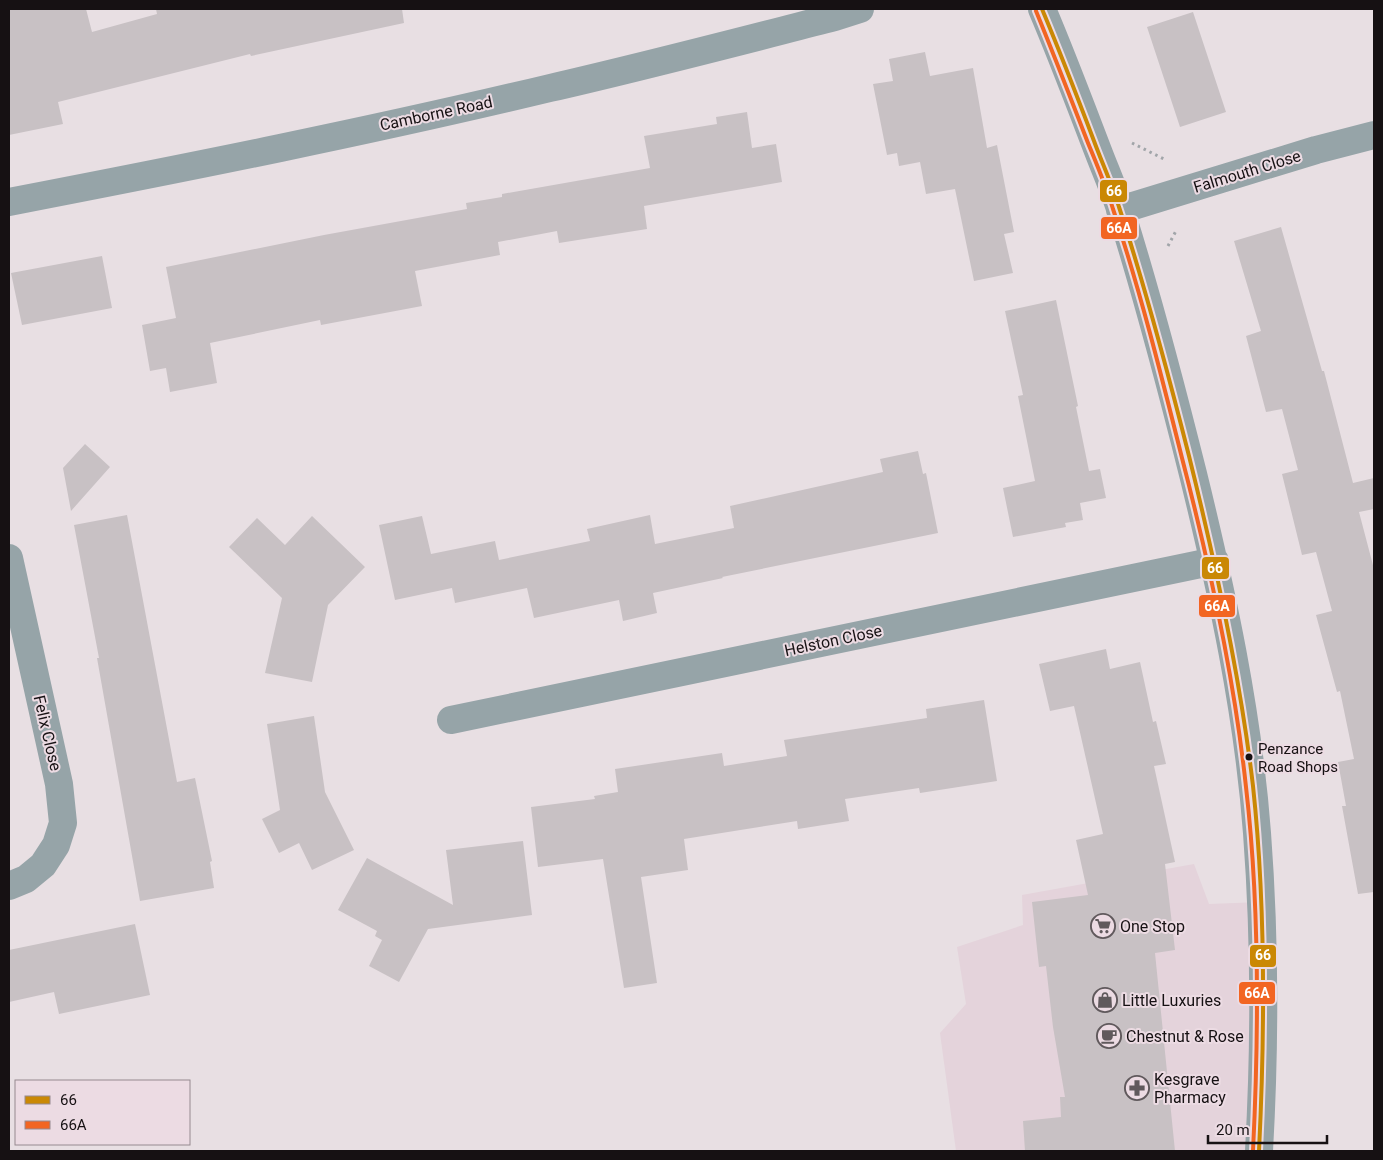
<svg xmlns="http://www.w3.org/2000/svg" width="1383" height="1160" font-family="Roboto,sans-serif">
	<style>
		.built { fill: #e4d3db }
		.building { fill: #c8c1c4 }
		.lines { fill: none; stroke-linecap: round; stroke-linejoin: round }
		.path { stroke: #a1a5a9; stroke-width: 3; stroke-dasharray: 2.5 4; stroke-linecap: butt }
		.minor { stroke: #96a4a8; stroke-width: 28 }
		.bus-1-casing { stroke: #ecdbe3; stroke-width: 8 }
		.bus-2-casing { stroke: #ecdbe3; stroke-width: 8 }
		.bus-1 { stroke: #ca8804; stroke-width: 4 }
		.bus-2 { stroke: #f26522; stroke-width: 4 }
		.bus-dot { fill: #161113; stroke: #ecdbe3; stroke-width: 2 }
		.labels { text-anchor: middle; stroke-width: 4; stroke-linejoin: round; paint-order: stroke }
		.bus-label { font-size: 15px; fill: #161113; stroke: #ecdbe3; text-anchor: start }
		.street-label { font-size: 16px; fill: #161113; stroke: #ecdbe3 }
		.poi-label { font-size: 16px; fill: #161113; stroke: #ecdbe3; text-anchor: start }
		.line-badge { stroke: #ecdbe3; stroke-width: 2 }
		.badge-label { font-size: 14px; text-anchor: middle; font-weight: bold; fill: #fff }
	</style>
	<rect width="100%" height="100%" fill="#e8dfe3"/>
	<path class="built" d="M 1194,864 L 1209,904 L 1261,902 L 1259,1151 L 956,1151 L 940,1033 L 966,1004 L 957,947 L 1023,925 L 1022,895 Z"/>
	<path class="building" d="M 9,9 L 86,9 L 92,32 L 157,14 L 156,9 L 402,9 L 404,23 L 251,56 L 250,54 L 58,102 L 63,124 L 9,135 Z
		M 1193,12 L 1226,112 L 1180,127 L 1147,27 Z
		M 925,52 L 930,76 L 973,68 L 987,148 L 997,145 L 1014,232 L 1004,234 L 1013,273 L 974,281 L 955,189 L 926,194 L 920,162 L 899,166 L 897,153 L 887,155 L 873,84 L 893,81 L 889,59 Z
		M 747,112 L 752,148 L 776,144 L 782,182 L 644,206 L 647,229 L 559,243 L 557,231 L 498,242 L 500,255 L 415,271 L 422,306 L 321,325 L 320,320 L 210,343 L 217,383 L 170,392 L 166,368 L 150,371 L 142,325 L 176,318 L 166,267 L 324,235 L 467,209 L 466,203 L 502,197 L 502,194 L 650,168 L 644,136 L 717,124 L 716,117 Z
		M 1281,227 L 1322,371 L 1324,371 L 1353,483 L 1374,478 L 1374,509 L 1359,512 L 1374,569 L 1374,892 L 1358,894 L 1342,806 L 1346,806 L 1338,762 L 1354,759 L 1340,691 L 1337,692 L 1316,615 L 1332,611 L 1316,552 L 1302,555 L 1282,474 L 1298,470 L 1282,409 L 1266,412 L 1246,336 L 1261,331 L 1234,241 Z
		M 102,256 L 112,308 L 22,325 L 11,273 Z
		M 1056,300 L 1078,406 L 1076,407 L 1089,471 L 1100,469 L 1106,498 L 1080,503 L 1083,520 L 1065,523 L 1066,527 L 1013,537 L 1003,488 L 1035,481 L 1018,396 L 1023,395 L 1005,311 Z
		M 85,444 L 110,467 L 71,511 L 63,468 Z
		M 918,451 L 923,474 L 926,473 L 938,533 L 722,577 L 723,578 L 653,593 L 657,613 L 623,621 L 619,600 L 534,618 L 527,588 L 455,603 L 452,588 L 395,600 L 379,525 L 422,516 L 431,554 L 495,541 L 499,560 L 590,541 L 587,529 L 650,515 L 655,544 L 734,528 L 730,506 L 883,472 L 880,459 Z
		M 127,515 L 177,782 L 195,778 L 212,861 L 210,862 L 214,888 L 140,901 L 97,658 L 99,658 L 74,525 Z
		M 312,516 L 365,567 L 328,605 L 312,682 L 265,673 L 282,598 L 229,547 L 257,518 L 285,545 Z
		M 1106,649 L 1110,669 L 1140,662 L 1153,722 L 1156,721 L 1166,764 L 1154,766 L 1175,862 L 1165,864 L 1175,950 L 1155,953 L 1175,1151 L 1025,1151 L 1023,1121 L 1061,1117 L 1060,1097 L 1065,1097 L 1053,1027 L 1046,966 L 1039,967 L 1032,902 L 1088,895 L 1076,840 L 1103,834 L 1074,706 L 1050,711 L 1039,664 Z
		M 984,700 L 997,781 L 920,793 L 919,788 L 845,799 L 849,821 L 798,829 L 797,821 L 684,839 L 688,870 L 641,877 L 657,983 L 624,988 L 603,859 L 538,867 L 531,807 L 595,799 L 594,796 L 618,792 L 615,769 L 722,753 L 724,766 L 787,756 L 784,740 L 927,718 L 926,709 Z
		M 314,716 L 325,792 L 354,850 L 312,870 L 299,843 L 279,853 L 262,819 L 280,810 L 267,724 Z
		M 523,841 L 532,915 L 428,929 L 399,982 L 369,966 L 382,940 L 375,936 L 377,931 L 338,910 L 367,858 L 453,905 L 446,850 Z
		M 135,924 L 150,995 L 59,1014 L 54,992 L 9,1002 L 9,950 Z"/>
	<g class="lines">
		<path class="path" d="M 1132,143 L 1164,159
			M 1168,246 L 1177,229"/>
		<path class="minor" d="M 1042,9 C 1062,56 1080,104 1098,151 C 1106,172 1115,192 1121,212 C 1148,298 1171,386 1193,474 C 1222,592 1248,712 1257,833 C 1265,939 1265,1045 1259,1151
			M 9,202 C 190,167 371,131 550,88 C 646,66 741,41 835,17 L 860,9
			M 1120,210 L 1316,150 L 1374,135
			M 9,558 L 59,784 L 63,823 L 56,845 L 43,865 L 26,879 L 9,886
			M 451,720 L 1215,561"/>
		<defs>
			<path id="bus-1" d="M 1042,9 C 1060,52 1077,96 1094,141 C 1102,163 1112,184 1119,207 C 1146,289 1168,373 1189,456 C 1216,565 1240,675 1253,786 C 1266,907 1265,1030 1259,1151"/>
			<path id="bus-2" d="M 1036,11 C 1054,55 1071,99 1088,143 C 1097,165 1106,186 1113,209 C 1140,290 1161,374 1182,458 C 1210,566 1234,675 1246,787 C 1260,907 1259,1030 1253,1151"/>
		</defs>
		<use href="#bus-1" class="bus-1-casing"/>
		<use href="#bus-2" class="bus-2-casing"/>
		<use href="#bus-1" class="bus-1"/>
		<use href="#bus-2" class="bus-2"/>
	</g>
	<defs>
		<symbol id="supermarket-ring" viewBox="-11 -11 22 22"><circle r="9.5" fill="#ecdbe3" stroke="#60595c" stroke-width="1.5"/><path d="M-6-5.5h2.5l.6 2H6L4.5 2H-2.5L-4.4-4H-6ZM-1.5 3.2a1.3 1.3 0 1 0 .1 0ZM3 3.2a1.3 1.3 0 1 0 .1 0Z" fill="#60595c"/></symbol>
		<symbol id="shop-ring" viewBox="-11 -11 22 22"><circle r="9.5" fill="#ecdbe3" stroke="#60595c" stroke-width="1.5"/><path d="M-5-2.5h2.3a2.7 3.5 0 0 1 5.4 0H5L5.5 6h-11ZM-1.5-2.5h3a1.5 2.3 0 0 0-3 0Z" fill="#60595c"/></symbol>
		<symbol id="cafe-ring" viewBox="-11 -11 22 22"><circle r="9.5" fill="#ecdbe3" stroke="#60595c" stroke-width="1.5"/><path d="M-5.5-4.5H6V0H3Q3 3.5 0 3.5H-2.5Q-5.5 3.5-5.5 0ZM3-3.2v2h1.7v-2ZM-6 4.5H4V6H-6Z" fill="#60595c"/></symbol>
		<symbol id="pharmacy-ring" viewBox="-11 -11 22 22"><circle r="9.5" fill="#ecdbe3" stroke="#60595c" stroke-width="1.5"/><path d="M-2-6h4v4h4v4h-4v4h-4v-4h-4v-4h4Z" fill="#60595c"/></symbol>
	</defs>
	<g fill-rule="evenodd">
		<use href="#supermarket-ring" x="1089" y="912" width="28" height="28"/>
		<use href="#shop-ring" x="1091" y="986" width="28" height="28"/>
		<use href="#cafe-ring" x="1095" y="1022" width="28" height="28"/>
		<use href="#pharmacy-ring" x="1123" y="1074" width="28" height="28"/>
	</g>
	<circle class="bus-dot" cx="1249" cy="757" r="4.5"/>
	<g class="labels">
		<g class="bus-label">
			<text x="1258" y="754">Penzance<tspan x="1258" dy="18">Road Shops</tspan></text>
		</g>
		<g class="street-label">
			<text transform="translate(436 113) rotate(-12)" y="6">Camborne Road</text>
			<text transform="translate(1247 171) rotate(-17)" y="6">Falmouth Close</text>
			<text transform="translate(833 640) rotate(-12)" y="6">Helston Close</text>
			<text transform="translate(48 733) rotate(77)" y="6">Felix Close</text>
		</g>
		<g class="poi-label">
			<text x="1120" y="932">One Stop</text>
			<text x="1122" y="1006">Little Luxuries</text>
			<text x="1126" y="1042">Chestnut &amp; Rose</text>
			<text x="1154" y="1085">Kesgrave<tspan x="1154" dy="18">Pharmacy</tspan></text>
		</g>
	</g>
	<g class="line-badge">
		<rect x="1099" y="179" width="29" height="24" rx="5" fill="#ca8804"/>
		<rect x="1100" y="216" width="38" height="24" rx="5" fill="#f26522"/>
		<rect x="1201" y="556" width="29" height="24" rx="5" fill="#ca8804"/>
		<rect x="1198" y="594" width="38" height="24" rx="5" fill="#f26522"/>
		<rect x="1249" y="944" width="28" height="24" rx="5" fill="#ca8804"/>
		<rect x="1238" y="981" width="38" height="24" rx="5" fill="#f26522"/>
	</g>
	<g class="badge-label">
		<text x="1114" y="196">66</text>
		<text x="1119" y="233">66A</text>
		<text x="1215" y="573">66</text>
		<text x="1217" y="611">66A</text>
		<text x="1263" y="960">66</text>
		<text x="1257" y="998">66A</text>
	</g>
	<rect width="1383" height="1160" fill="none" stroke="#161113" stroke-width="20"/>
	<rect x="15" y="1080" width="175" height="65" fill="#ecdbe3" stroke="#968a90"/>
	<rect x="25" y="1096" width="25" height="8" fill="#ca8804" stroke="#968a90"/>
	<text x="60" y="1105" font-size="15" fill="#161113">66</text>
	<rect x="25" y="1121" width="25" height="8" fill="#f26522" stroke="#968a90"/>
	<text x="60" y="1130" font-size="15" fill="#161113">66A</text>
	<path d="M1208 1135v8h119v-8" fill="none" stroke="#161113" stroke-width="2.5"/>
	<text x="1216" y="1135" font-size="15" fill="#161113" stroke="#ecdbe3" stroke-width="4" paint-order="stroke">20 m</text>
</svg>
